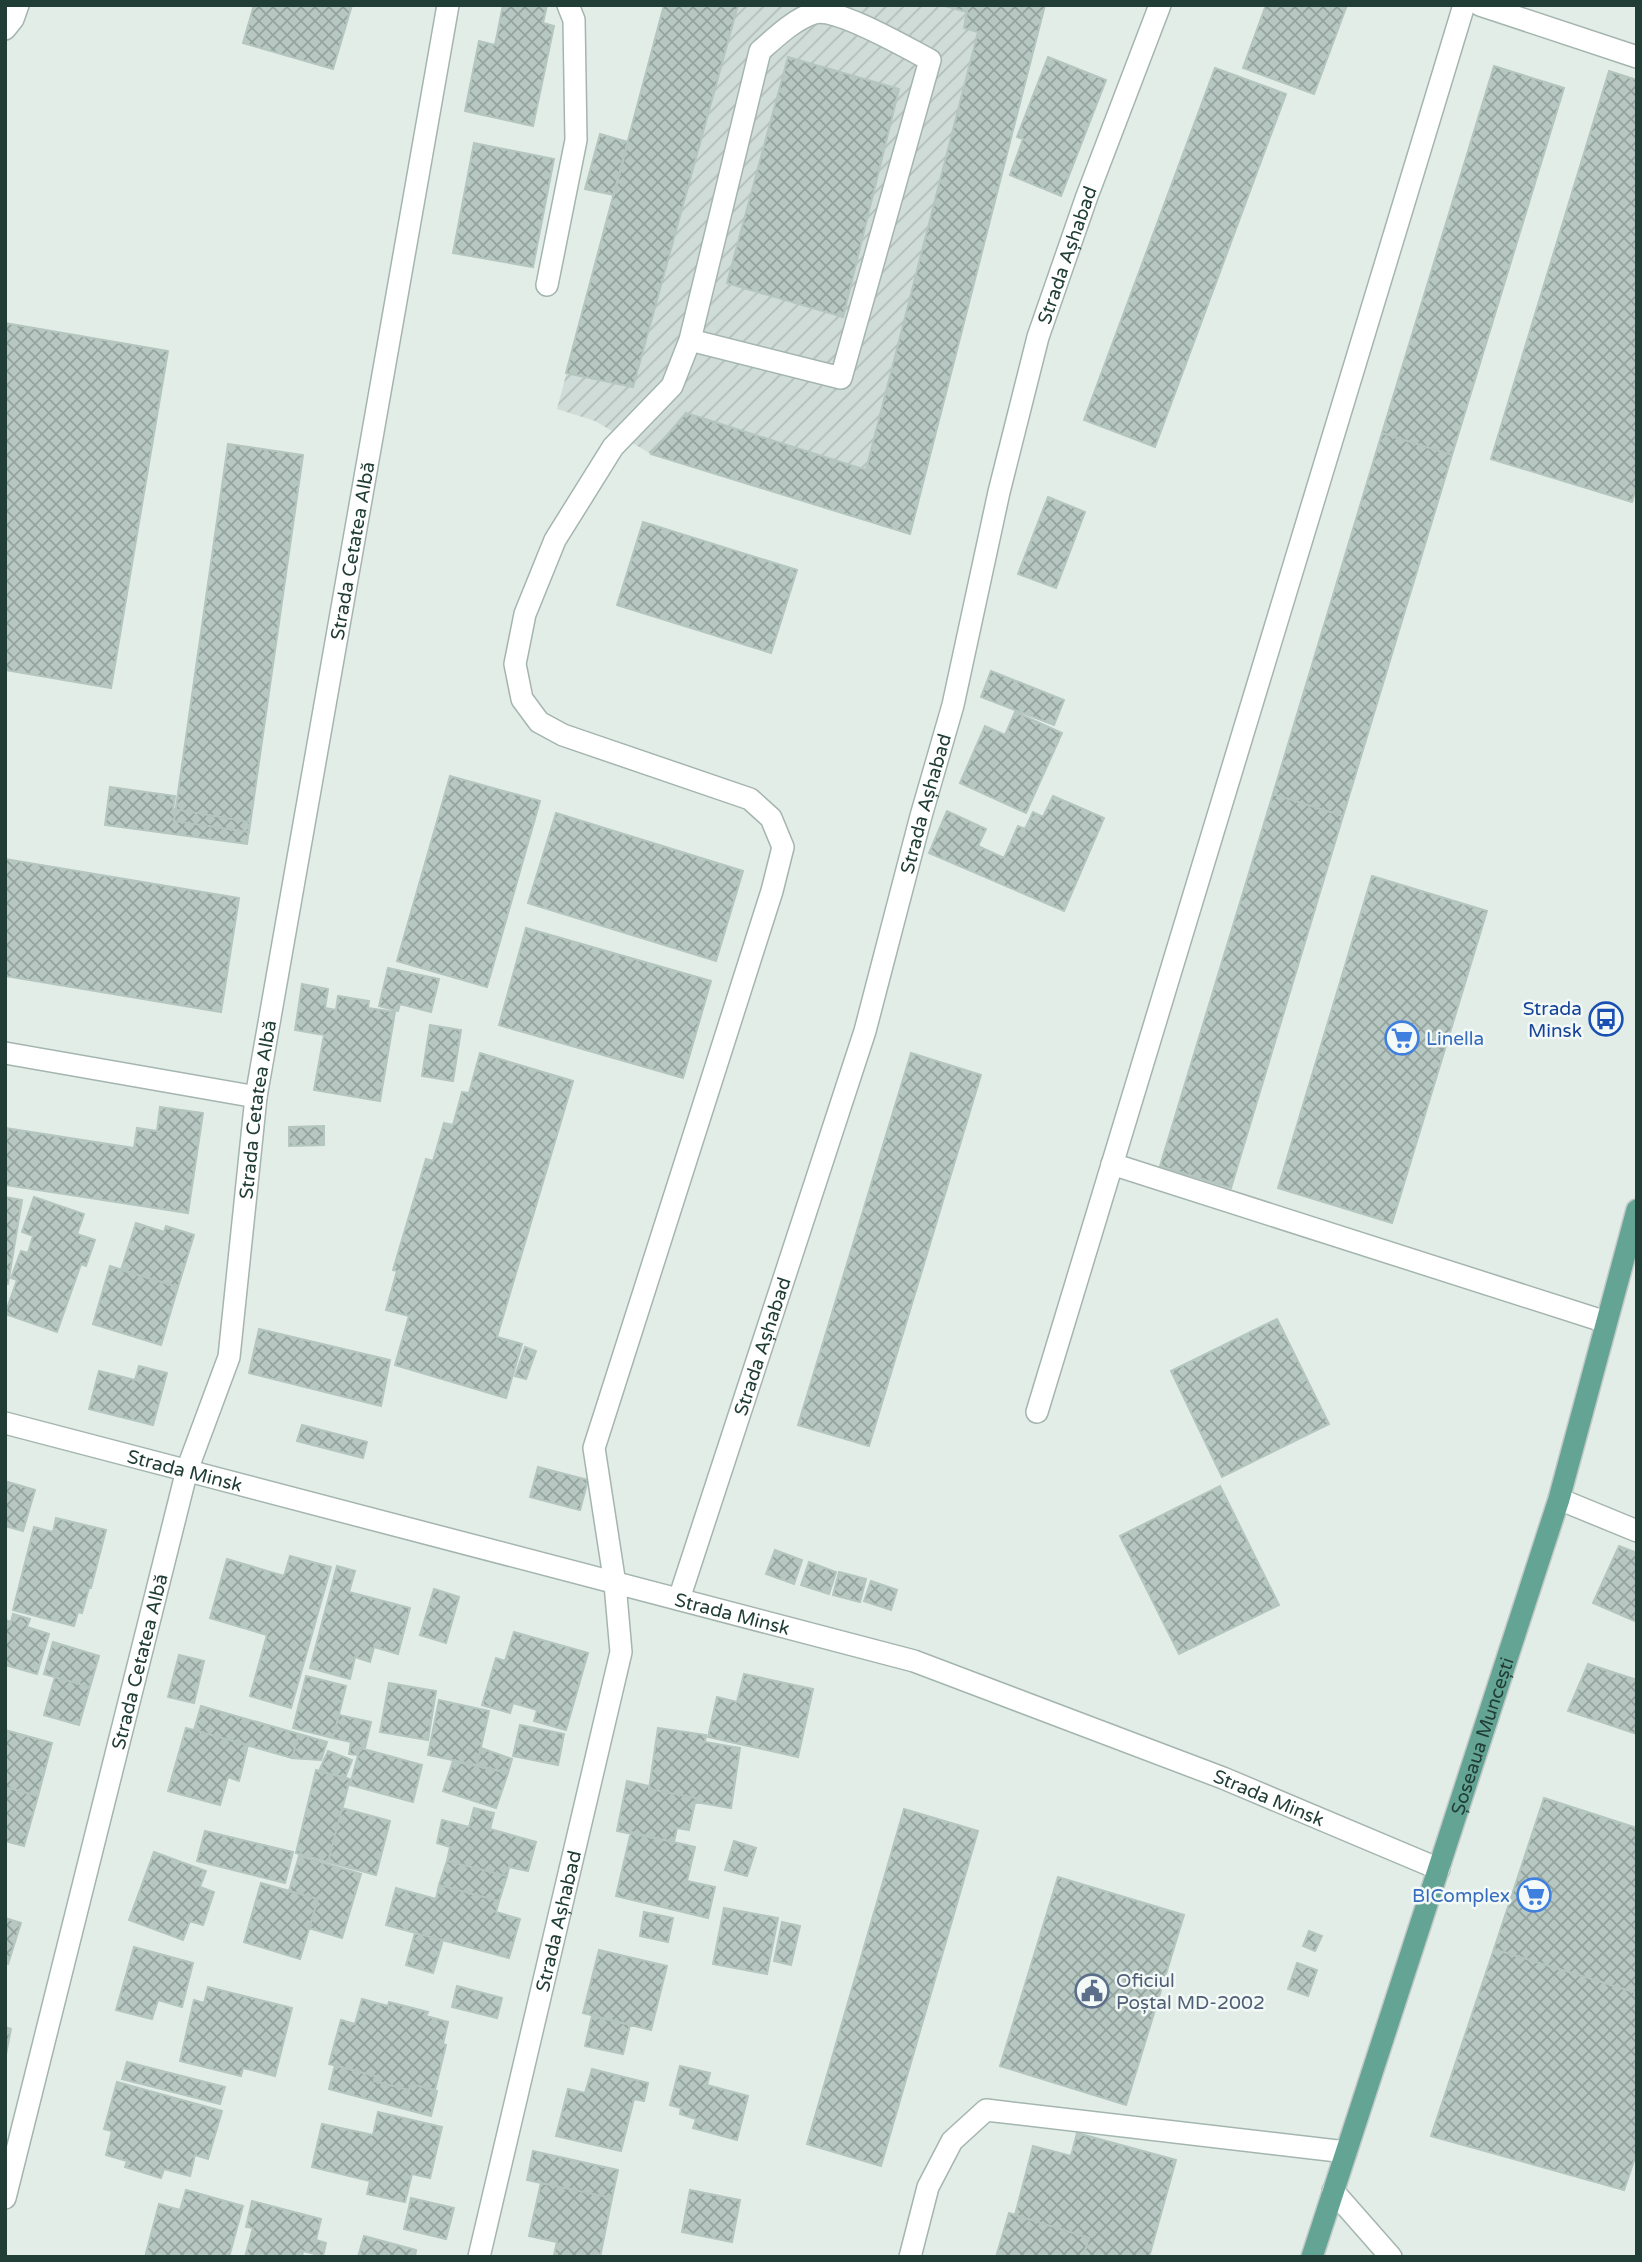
<svg xmlns="http://www.w3.org/2000/svg" width="1642" height="2262" font-family="'Varela Round',sans-serif">
	<style>
		.industrial { fill: url(#industrial-furrows) }
		.building { fill: url(#building-cross-hatch); stroke: #b4c6bf; stroke-width: 2 }
		.lines { fill: none; stroke-linecap: round; stroke-linejoin: round }
		.minor-casing { stroke: #a4b5af; stroke-width: 24 }
		.major-casing { stroke: #c1c9c7; stroke-width: 24 }
		.minor { stroke: #fff; stroke-width: 21 }
		.major { stroke: #64a494; stroke-width: 21 }
		.labels { text-anchor: middle; stroke-width: 5; stroke-linejoin: round; paint-order: stroke }
		.street-label { font-size: 19px; fill: #213e36; stroke: #f2f9f6 }
		.transit-label { font-size: 19px; fill: #164399; stroke: #f2f9f6; text-anchor: end }
		.shop-label { font-size: 19px; fill: #366cbe; stroke: #f2f9f6; text-anchor: start }
		.service-label { font-size: 19px; fill: #4e5e75; stroke: #f2f9f6; text-anchor: start }
	</style>
	<defs>
		<pattern id="industrial-furrows" width="10" height="10" patternUnits="userSpaceOnUse" patternTransform="scale(1.75)"><rect width="10" height="10" fill="#d0dcd7"/><path d="M-1 1l2-2M0 10L10 0M9 11l2-2" fill="none" stroke="#b2beb9"/></pattern>
		<pattern id="building-cross-hatch" width="8" height="8" patternUnits="userSpaceOnUse" patternTransform="scale(1.75)"><rect width="8" height="8" fill="#b7c7c1"/><path d="M0 0l8 8M0 8l8-8" fill="none" stroke="#94a39e"/></pattern>
	</defs>
	<rect width="100%" height="100%" fill="#e2ede8"/>
	<path class="industrial" d="M 664,5 L 1045,5 L 910,534 L 651,454 L 595,421 L 557,409 Z"/>
	<path class="building" d="M 254,5 L 352,5 L 333,69 L 243,43 Z
		M 503,5 L 547,5 L 543,23 L 554,26 L 533,126 L 465,111 L 479,41 L 495,45 Z
		M 664,5 L 738,5 L 633,387 L 566,373 Z
		M 941,5 L 1045,5 L 910,534 L 651,454 L 686,413 L 866,470 L 978,32 L 964,28 L 967,12 Z
		M 1266,5 L 1347,5 L 1314,94 L 1243,68 Z
		M 788,57 L 899,89 L 843,317 L 727,283 Z
		M 1048,57 L 1106,80 L 1061,196 L 1010,175 L 1023,139 L 1017,137 Z
		M 1494,66 L 1564,88 L 1452,455 L 1382,433 Z
		M 1215,68 L 1286,94 L 1155,447 L 1084,420 Z
		M 1609,71 L 1637,80 L 1637,485 L 1632,502 L 1491,459 Z
		M 600,134 L 628,142 L 614,195 L 585,189 Z
		M 474,143 L 554,159 L 533,267 L 453,253 Z
		M 5,323 L 168,351 L 111,688 L 5,670 Z
		M 1382,433 L 1452,455 L 1343,816 L 1273,794 Z
		M 228,444 L 303,455 L 249,832 L 174,821 Z
		M 1048,497 L 1085,512 L 1056,588 L 1018,574 Z
		M 643,522 L 797,570 L 771,653 L 617,605 Z
		M 991,671 L 1064,700 L 1054,725 L 981,697 Z
		M 1015,712 L 1062,733 L 1026,813 L 960,783 L 985,726 L 1005,735 Z
		M 450,776 L 540,801 L 487,987 L 397,961 Z
		M 110,787 L 175,796 L 173,809 L 250,822 L 247,844 L 105,825 Z
		M 1273,794 L 1343,816 L 1231,1188 L 1160,1166 Z
		M 1053,796 L 1104,818 L 1064,911 L 929,853 L 947,811 L 986,829 L 978,846 L 1004,858 L 1018,826 L 1025,829 L 1033,812 L 1043,817 Z
		M 556,813 L 743,871 L 716,961 L 528,903 Z
		M 5,859 L 239,898 L 221,1012 L 5,976 Z
		M 1372,876 L 1487,911 L 1392,1223 L 1278,1188 Z
		M 526,928 L 711,981 L 683,1078 L 499,1025 Z
		M 388,968 L 439,979 L 431,1012 L 400,1004 L 398,1011 L 379,1006 Z
		M 302,984 L 328,989 L 325,1008 L 336,1010 L 338,996 L 369,1001 L 368,1008 L 395,1012 L 380,1101 L 314,1090 L 324,1035 L 295,1030 Z
		M 430,1025 L 461,1030 L 453,1081 L 422,1076 Z
		M 480,1053 L 573,1081 L 497,1337 L 522,1344 L 506,1398 L 395,1365 L 409,1316 L 386,1310 L 397,1271 L 393,1270 L 426,1159 L 433,1161 L 444,1123 L 453,1125 L 462,1092 L 469,1093 Z
		M 911,1053 L 981,1075 L 869,1446 L 798,1425 Z
		M 160,1107 L 203,1113 L 188,1213 L 5,1185 L 5,1128 L 134,1148 L 137,1128 L 157,1131 Z
		M 324,1126 L 324,1145 L 289,1146 L 289,1127 Z
		M 5,1197 L 22,1200 L 8,1284 L 5,1284 Z
		M 34,1197 L 84,1214 L 77,1234 L 95,1240 L 86,1266 L 81,1264 L 57,1332 L 5,1314 L 17,1280 L 11,1278 L 21,1251 L 28,1253 L 33,1236 L 22,1232 Z
		M 136,1223 L 164,1232 L 166,1226 L 194,1235 L 178,1287 L 121,1270 Z
		M 110,1266 L 178,1287 L 161,1345 L 93,1324 Z
		M 1277,1319 L 1329,1424 L 1222,1477 L 1171,1371 Z
		M 259,1329 L 390,1360 L 381,1406 L 249,1373 Z
		M 525,1347 L 536,1351 L 526,1379 L 515,1376 Z
		M 139,1366 L 167,1373 L 153,1425 L 89,1409 L 99,1371 L 135,1380 Z
		M 302,1425 L 367,1442 L 363,1458 L 297,1441 Z
		M 538,1467 L 588,1480 L 580,1510 L 530,1497 Z
		M 8,1482 L 35,1490 L 23,1531 L 5,1526 L 5,1491 Z
		M 1220,1486 L 1279,1605 L 1179,1654 L 1120,1536 Z
		M 56,1518 L 106,1530 L 91,1588 L 89,1588 L 82,1613 L 78,1612 L 74,1626 L 13,1610 L 34,1527 L 53,1532 Z
		M 1619,1546 L 1637,1553 L 1637,1622 L 1593,1603 Z
		M 775,1550 L 802,1560 L 794,1584 L 766,1574 Z
		M 290,1556 L 331,1567 L 291,1708 L 250,1696 L 267,1635 L 210,1618 L 227,1559 L 284,1576 Z
		M 809,1562 L 836,1572 L 829,1594 L 801,1585 Z
		M 337,1566 L 355,1571 L 349,1592 L 410,1608 L 398,1654 L 374,1647 L 370,1662 L 355,1657 L 350,1679 L 310,1668 Z
		M 839,1572 L 866,1579 L 860,1602 L 833,1595 Z
		M 871,1581 L 897,1590 L 891,1610 L 864,1601 Z
		M 434,1589 L 459,1597 L 446,1643 L 420,1635 Z
		M 13,1614 L 30,1619 L 27,1627 L 49,1634 L 37,1674 L 5,1665 L 5,1620 L 11,1622 Z
		M 514,1632 L 588,1653 L 566,1730 L 534,1721 L 537,1710 L 513,1703 L 510,1713 L 482,1705 L 496,1658 L 505,1661 Z
		M 53,1642 L 99,1656 L 90,1687 L 44,1674 Z
		M 179,1655 L 204,1661 L 194,1703 L 168,1697 Z
		M 1588,1664 L 1637,1680 L 1637,1734 L 1568,1711 Z
		M 744,1674 L 813,1689 L 798,1757 L 708,1737 L 717,1697 L 737,1702 Z
		M 306,1676 L 346,1686 L 333,1738 L 293,1728 Z
		M 55,1677 L 90,1687 L 79,1725 L 44,1715 Z
		M 389,1683 L 436,1691 L 428,1740 L 380,1732 Z
		M 439,1700 L 489,1711 L 477,1765 L 428,1755 Z
		M 201,1706 L 299,1734 L 292,1758 L 194,1730 Z
		M 339,1715 L 371,1722 L 365,1748 L 358,1747 L 356,1755 L 349,1754 L 351,1742 L 333,1738 Z
		M 520,1725 L 564,1734 L 558,1765 L 513,1756 Z
		M 186,1728 L 248,1745 L 239,1781 L 228,1777 L 220,1805 L 168,1791 Z
		M 658,1728 L 706,1735 L 705,1742 L 740,1748 L 731,1808 L 695,1802 L 696,1798 L 649,1789 Z
		M 5,1730 L 52,1743 L 38,1796 L 5,1787 Z
		M 299,1734 L 327,1742 L 321,1760 L 292,1758 Z
		M 360,1748 L 422,1765 L 413,1802 L 350,1785 Z
		M 481,1748 L 512,1759 L 508,1773 L 477,1765 Z
		M 328,1751 L 352,1760 L 345,1778 L 319,1771 Z
		M 453,1761 L 508,1773 L 496,1808 L 443,1791 Z
		M 316,1770 L 350,1779 L 328,1862 L 296,1853 Z
		M 627,1781 L 649,1786 L 649,1789 L 696,1798 L 689,1830 L 677,1828 L 674,1842 L 617,1831 Z
		M 5,1787 L 38,1796 L 24,1846 L 5,1841 Z
		M 1544,1798 L 1637,1828 L 1637,1993 L 1494,1949 Z
		M 342,1808 L 390,1821 L 376,1875 L 328,1862 Z
		M 474,1808 L 494,1813 L 490,1829 L 536,1842 L 528,1871 L 509,1867 L 507,1876 L 447,1861 L 450,1847 L 437,1843 L 442,1820 L 469,1827 Z
		M 904,1809 L 978,1831 L 881,2166 L 807,2144 Z
		M 205,1831 L 293,1852 L 285,1883 L 197,1861 Z
		M 631,1832 L 695,1847 L 687,1881 L 715,1887 L 708,1918 L 616,1896 Z
		M 734,1841 L 756,1848 L 747,1876 L 725,1870 Z
		M 154,1852 L 206,1871 L 200,1887 L 214,1892 L 203,1925 L 190,1921 L 183,1940 L 129,1920 Z
		M 299,1856 L 361,1874 L 342,1938 L 309,1928 L 318,1899 L 289,1891 Z
		M 447,1861 L 507,1876 L 499,1901 L 439,1885 Z
		M 1058,1877 L 1184,1915 L 1126,2105 L 1000,2066 Z
		M 261,1883 L 318,1899 L 300,1959 L 244,1942 Z
		M 439,1885 L 499,1901 L 496,1912 L 520,1919 L 509,1958 L 386,1925 L 396,1888 L 436,1899 Z
		M 724,1908 L 778,1918 L 767,1974 L 713,1964 Z
		M 644,1912 L 673,1918 L 668,1942 L 640,1936 Z
		M 5,1918 L 21,1923 L 8,1964 L 5,1963 Z
		M 782,1922 L 800,1926 L 791,1965 L 774,1961 Z
		M 1309,1931 L 1322,1936 L 1315,1951 L 1303,1946 Z
		M 415,1933 L 443,1940 L 433,1973 L 406,1965 Z
		M 134,1947 L 193,1963 L 182,2007 L 158,2000 L 152,2019 L 116,2010 Z
		M 1494,1949 L 1637,1993 L 1637,2152 L 1624,2190 L 1431,2136 Z
		M 599,1950 L 667,1966 L 651,2030 L 583,2013 Z
		M 1297,1963 L 1317,1970 L 1308,1996 L 1288,1989 Z
		M 457,1986 L 502,1998 L 497,2018 L 452,2007 Z
		M 208,1987 L 292,2008 L 275,2076 L 243,2068 L 241,2076 L 180,2061 L 194,2000 L 204,2003 Z
		M 362,1999 L 388,2006 L 389,2002 L 428,2012 L 426,2016 L 448,2022 L 443,2044 L 446,2045 L 435,2090 L 411,2084 L 409,2090 L 374,2081 L 375,2076 L 329,2064 L 341,2020 L 355,2024 Z
		M 592,2016 L 630,2025 L 623,2054 L 585,2046 Z
		M 5,2027 L 11,2029 L 5,2059 Z
		M 127,2062 L 225,2087 L 220,2104 L 122,2079 Z
		M 335,2065 L 375,2076 L 374,2081 L 409,2090 L 411,2084 L 437,2091 L 431,2116 L 329,2089 Z
		M 680,2066 L 710,2073 L 707,2085 L 748,2096 L 737,2140 L 693,2128 L 696,2119 L 680,2114 L 681,2108 L 670,2105 Z
		M 592,2069 L 648,2083 L 644,2101 L 634,2099 L 621,2151 L 556,2136 L 568,2089 L 585,2093 Z
		M 117,2082 L 222,2111 L 208,2159 L 195,2155 L 190,2176 L 164,2169 L 161,2178 L 125,2167 L 127,2161 L 106,2155 L 112,2131 L 104,2129 Z
		M 378,2112 L 442,2127 L 430,2178 L 412,2174 L 405,2202 L 367,2194 L 370,2181 L 312,2167 L 322,2124 L 373,2135 Z
		M 1077,2133 L 1176,2160 L 1149,2257 L 1083,2257 L 1089,2238 L 1015,2215 L 1033,2146 L 1071,2156 Z
		M 533,2151 L 618,2170 L 612,2198 L 527,2180 Z
		M 541,2183 L 612,2198 L 600,2257 L 563,2257 L 554,2255 L 557,2242 L 529,2236 Z
		M 186,2190 L 243,2206 L 229,2257 L 145,2257 L 159,2204 L 180,2210 Z
		M 690,2190 L 740,2200 L 732,2242 L 682,2232 Z
		M 411,2198 L 454,2208 L 446,2239 L 404,2229 Z
		M 252,2201 L 321,2219 L 316,2240 L 326,2243 L 323,2256 L 303,2251 L 302,2257 L 245,2257 L 253,2228 L 246,2227 Z
		M 1009,2213 L 1089,2238 L 1083,2257 L 996,2257 Z
		M 364,2236 L 416,2250 L 415,2257 L 358,2257 Z"/>
	<g class="lines">
		<defs>
			<g id="minor">
				<path d="M 1480,5 L 1637,57"/>
				<path d="M 5,29 L 13,19 L 18,5"/>
				<path d="M 547,285 L 576,140 L 574,20 L 568,5"/>
				<path d="M 5,1053 L 256,1097"/>
				<path d="M 1112,1164 L 1606,1322"/>
				<path d="M 1037,1412 L 1464,5"/>
				<path id="s1" d="M 5,1423 L 914,1661 L 1223,1778 L 1439,1869"/>
				<path d="M 1559,1499 L 1637,1531"/>
				<path id="s2" d="M 679,1599 L 865,1031 L 921,816 L 953,705 L 999,492 L 1038,337 L 1087,196 L 1160,5"/>
				<path d="M 1333,2191 L 1391,2257"/>
				<path id="s3" d="M 5,2198 L 187,1470 L 229,1357 L 256,1097 L 448,5"/>
				<path id="s4" d="M 479,2257 L 621,1652 L 615,1584 L 594,1448 L 772,891 L 783,847 L 771,818 L 750,799 L 563,735 L 539,722 L 522,699 L 515,664 L 525,614 L 555,540 L 613,447 L 672,386 L 690,340 L 760,51 C 776,37 793,20 814,13 C 837,7 907,48 930,60 L 841,378 L 690,340"/>
				<path d="M 910,2257 L 928,2187 L 952,2141 L 986,2110 L 1346,2152"/>
			</g>
			<g id="major">
				<path id="s5" d="M 1312,2257 L 1559,1499 L 1637,1210"/>
			</g>
		</defs>
		<use href="#minor" class="minor-casing"/>
		<use href="#major" class="major-casing"/>
		<use href="#minor" class="minor"/>
		<use href="#major" class="major"/>
	</g>
	<defs>
		<symbol id="bus-ring" viewBox="-11 -11 22 22"><circle r="9.5" fill="#f2f9f6" stroke="#1a4fb4" stroke-width="1.5"/><path d="M-5-6H5V4H4V6H2V4H-2V6H-4V4H-5ZM-3.5-4V0h7V-4ZM-3.5 1.2v1.5H-2V1.2ZM2 1.2v1.5H3.5V1.2Z" fill="#1a4fb4"/></symbol>
		<symbol id="supermarket-ring" viewBox="-11 -11 22 22"><circle r="9.5" fill="#f2f9f6" stroke="#3f7fe0" stroke-width="1.5"/><path d="M-6-5.5h2.5l.6 2H6L4.5 2H-2.5L-4.4-4H-6ZM-1.5 3.2a1.3 1.3 0 1 0 .1 0ZM3 3.2a1.3 1.3 0 1 0 .1 0Z" fill="#3f7fe0"/></symbol>
		<symbol id="civic-ring" viewBox="-11 -11 22 22"><circle r="9.5" fill="#f2f9f6" stroke="#5c6f8a" stroke-width="1.5"/><path d="M-.6-6.5H3V-4.5H.6V-3L4-1V1h2V6H-6V1h2V-1L-.6-3ZM-1.2 2.5V6h2.4V2.5Z" fill="#5c6f8a"/></symbol>
	</defs>
	<g fill-rule="evenodd">
		<use href="#bus-ring" x="1587" y="1000" width="38" height="38"/>
		<use href="#supermarket-ring" x="1383" y="1019" width="38" height="38"/>
		<use href="#supermarket-ring" x="1515" y="1876" width="38" height="38"/>
		<use href="#civic-ring" x="1073" y="1972" width="38" height="38"/>
	</g>
	<g class="labels">
		<g class="street-label">
			<text dy="7" stroke="none"><textPath href="#s2" startOffset="1400">Strada Așhabad</textPath></text>
			<text dy="7" stroke="none"><textPath href="#s3" startOffset="1687">Strada Cetatea Albă</textPath></text>
			<text dy="7" stroke="none"><textPath href="#s2" startOffset="833">Strada Așhabad</textPath></text>
			<text dy="7" stroke="none"><textPath href="#s3" startOffset="1120">Strada Cetatea Albă</textPath></text>
			<text dy="7" stroke="none"><textPath href="#s2" startOffset="266">Strada Așhabad</textPath></text>
			<text dy="7" stroke="none"><textPath href="#s1" startOffset="186">Strada Minsk</textPath></text>
			<text dy="7" stroke="none"><textPath href="#s1" startOffset="752">Strada Minsk</textPath></text>
			<text dy="7" stroke="none"><textPath href="#s3" startOffset="553">Strada Cetatea Albă</textPath></text>
			<text dy="7" stroke="none"><textPath href="#s5" startOffset="548">Șoseaua Muncești</textPath></text>
			<text dy="7" stroke="none"><textPath href="#s1" startOffset="1320">Strada Minsk</textPath></text>
			<text dy="7" stroke="none"><textPath href="#s4" startOffset="345">Strada Așhabad</textPath></text>
		</g>
		<g class="transit-label">
			<text x="1582" y="1015">Strada<tspan x="1582" dy="22">Minsk</tspan></text>
		</g>
		<g class="shop-label">
			<text x="1426" y="1045">Linella</text>
			<text x="1510" y="1902" text-anchor="end">BIComplex</text>
		</g>
		<g class="service-label">
			<text x="1116" y="1987">Oficiul<tspan x="1116" dy="22">Poștal MD-2002</tspan></text>
		</g>
	</g>
	<rect width="1642" height="2262" fill="none" stroke="#213e36" stroke-width="14"/>
</svg>
